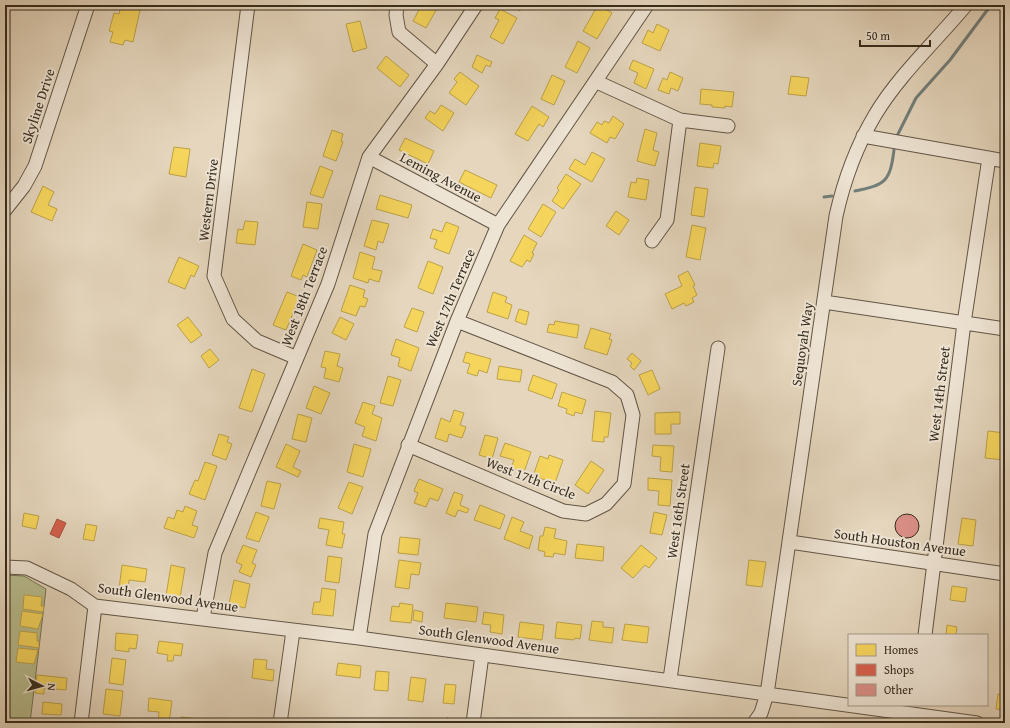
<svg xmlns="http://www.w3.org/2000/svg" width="1010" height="728" font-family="'Gentium Book Plus',serif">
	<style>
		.green { fill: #b8bd8f; stroke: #777456 }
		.homes { fill: #f6d55c; stroke: #bca249 }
		.shops { fill: #d6604d; stroke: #a6503f }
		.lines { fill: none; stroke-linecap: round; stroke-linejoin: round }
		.stream { stroke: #717f7a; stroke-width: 3 }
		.building { fill: #da8f87; stroke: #362c1e }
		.minor-casing { stroke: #625646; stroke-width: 15 }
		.minor { stroke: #eee4d4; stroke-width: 13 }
		.labels { text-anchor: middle; stroke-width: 4; stroke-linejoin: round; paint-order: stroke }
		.street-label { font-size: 14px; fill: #362c1e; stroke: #eee4d4 }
	</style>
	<rect width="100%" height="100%" fill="#e5d6bd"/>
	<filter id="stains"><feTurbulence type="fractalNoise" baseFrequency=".005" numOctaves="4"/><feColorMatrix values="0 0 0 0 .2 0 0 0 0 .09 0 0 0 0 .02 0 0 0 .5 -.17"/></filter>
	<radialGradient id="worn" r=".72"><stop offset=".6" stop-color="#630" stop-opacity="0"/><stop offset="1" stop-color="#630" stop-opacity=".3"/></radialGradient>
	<path class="green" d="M 5,575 L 24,576 L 46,589 L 30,723 L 5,723 Z"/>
	<path class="homes" d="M 419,5 L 439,5 L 426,28 L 413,21 L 421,6 Z
		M 512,5 L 522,5 L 520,11 L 511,7 Z
		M 598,5 L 612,13 L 597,39 L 583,31 Z
		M 121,6 L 140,10 L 133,42 L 125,40 L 123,45 L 110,42 L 113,32 L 109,31 L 114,13 L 119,14 Z
		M 500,9 L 517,18 L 503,44 L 490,37 L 499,20 L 495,18 Z
		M 360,21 L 367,48 L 353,52 L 346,24 Z
		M 657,24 L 669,30 L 660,51 L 642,43 L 648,30 L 653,33 Z
		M 578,41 L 590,48 L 577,73 L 565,67 Z
		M 477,55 L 492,62 L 490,67 L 486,65 L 482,73 L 472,67 Z
		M 386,56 L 409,75 L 400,87 L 377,68 Z
		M 633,60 L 654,69 L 646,89 L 634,83 L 638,73 L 629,69 Z
		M 460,72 L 479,86 L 466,105 L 449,93 L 457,82 L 454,79 Z
		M 670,72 L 683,78 L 678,91 L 671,88 L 669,94 L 658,90 L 663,78 L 667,80 Z
		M 552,75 L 565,81 L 554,105 L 541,99 Z
		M 791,76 L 809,78 L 806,96 L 788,94 Z
		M 701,89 L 734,92 L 732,107 L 725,106 L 725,108 L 712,107 L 712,105 L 700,104 Z
		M 441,105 L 454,113 L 443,131 L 425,118 L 430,111 L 435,114 Z
		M 532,106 L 549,117 L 543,127 L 539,124 L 528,141 L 515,134 Z
		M 613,116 L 624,124 L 615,139 L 610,137 L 607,143 L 590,133 L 597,122 L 602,125 L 604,121 L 609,123 Z
		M 645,129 L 657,133 L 653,150 L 659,152 L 655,166 L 637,161 Z
		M 332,130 L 343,134 L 341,141 L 343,142 L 336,161 L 323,156 Z
		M 405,138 L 434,151 L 428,164 L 399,150 Z
		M 700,143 L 721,146 L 718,164 L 714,163 L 713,168 L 697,166 Z
		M 174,147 L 190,149 L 186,177 L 169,174 Z
		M 592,152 L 605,159 L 592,182 L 569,169 L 575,159 L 585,165 Z
		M 320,166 L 333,171 L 323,198 L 310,194 Z
		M 465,170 L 497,185 L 491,198 L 459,182 Z
		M 566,174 L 581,184 L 563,209 L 552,201 L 559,190 L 557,188 Z
		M 637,178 L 649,180 L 646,200 L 628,197 L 631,182 L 636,183 Z
		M 43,186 L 54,192 L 48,205 L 57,209 L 52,221 L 31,212 Z
		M 695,187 L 708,189 L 704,217 L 691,215 Z
		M 380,195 L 412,205 L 408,218 L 376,209 Z
		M 307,202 L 322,204 L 318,229 L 303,227 Z
		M 543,204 L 556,212 L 541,237 L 528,229 Z
		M 616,211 L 629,220 L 619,235 L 606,226 Z
		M 372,220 L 389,224 L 383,243 L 378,241 L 376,250 L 364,246 Z
		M 245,221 L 258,222 L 255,245 L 236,243 L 238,229 L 243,230 Z
		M 446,222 L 459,227 L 449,254 L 434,248 L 437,240 L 430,238 L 433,229 L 442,232 Z
		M 692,225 L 706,228 L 700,260 L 686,257 Z
		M 524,235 L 537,243 L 532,253 L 534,254 L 530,262 L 527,260 L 522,267 L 510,261 Z
		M 303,244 L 317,250 L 307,277 L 303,275 L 301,280 L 291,276 Z
		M 360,252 L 375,257 L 372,269 L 382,271 L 379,282 L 369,279 L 368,283 L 353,278 Z
		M 179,257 L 199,266 L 194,277 L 191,275 L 185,289 L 168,282 Z
		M 428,261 L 443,267 L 433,294 L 418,288 Z
		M 688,271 L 695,285 L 693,286 L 697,295 L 692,298 L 694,302 L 686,306 L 684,303 L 672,309 L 665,294 L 682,286 L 678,276 Z
		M 350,285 L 365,290 L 363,297 L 368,299 L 365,307 L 360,306 L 356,316 L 341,311 Z
		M 287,292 L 300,297 L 286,330 L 273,325 Z
		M 493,292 L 507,297 L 505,302 L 512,305 L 508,319 L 487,312 Z
		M 412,308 L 424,312 L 417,332 L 404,327 Z
		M 519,309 L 529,312 L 526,325 L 515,321 Z
		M 188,317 L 202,335 L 191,343 L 177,325 Z
		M 340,317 L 354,324 L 346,340 L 332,333 Z
		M 555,321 L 579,325 L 577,338 L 547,332 L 549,324 L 554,325 Z
		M 591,328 L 611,334 L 609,339 L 612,340 L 607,355 L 584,348 Z
		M 396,339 L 419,348 L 411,371 L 398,366 L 400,358 L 391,355 Z
		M 210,349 L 219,360 L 209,368 L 201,356 Z
		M 325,351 L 340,354 L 337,366 L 343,368 L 339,382 L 324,378 L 326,368 L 321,367 Z
		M 466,352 L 491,359 L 487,373 L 479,370 L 477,376 L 467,373 L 470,364 L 463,362 Z
		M 632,353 L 641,361 L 634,370 L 630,366 L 632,363 L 627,359 Z
		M 499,366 L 522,370 L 520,382 L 497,379 Z
		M 252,369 L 265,374 L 252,412 L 239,408 Z
		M 652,370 L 660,389 L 648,395 L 639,375 Z
		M 533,375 L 557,384 L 552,399 L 528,390 Z
		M 388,376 L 401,380 L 393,406 L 380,403 Z
		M 314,386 L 330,393 L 321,414 L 306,408 Z
		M 562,392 L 586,400 L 582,414 L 575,412 L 574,416 L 566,413 L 567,409 L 558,406 Z
		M 363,402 L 375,406 L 372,414 L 382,418 L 376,441 L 362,436 L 365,427 L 355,423 Z
		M 454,410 L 464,413 L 460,425 L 466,427 L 462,438 L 449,434 L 447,442 L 435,438 L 441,418 L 450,422 Z
		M 595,411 L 611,413 L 608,437 L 604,437 L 604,442 L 592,441 Z
		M 680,412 L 680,424 L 671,424 L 671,434 L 655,434 L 655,413 Z
		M 298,414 L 312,418 L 306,442 L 292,439 Z
		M 988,431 L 1005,433 L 1004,460 L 985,458 Z
		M 219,434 L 229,437 L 227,442 L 232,444 L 226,460 L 212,455 Z
		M 485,435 L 498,438 L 492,459 L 479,455 Z
		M 505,443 L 531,452 L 524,472 L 511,468 L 514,460 L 500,456 Z
		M 286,444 L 300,451 L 293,467 L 301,471 L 298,477 L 276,467 Z
		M 354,444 L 371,449 L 363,477 L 347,472 Z
		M 653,445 L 674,446 L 672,472 L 660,471 L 661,457 L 652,456 Z
		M 549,455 L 563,460 L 555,483 L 533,476 L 540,456 L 548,459 Z
		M 591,461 L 604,470 L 588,494 L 575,485 Z
		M 205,462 L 217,466 L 205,500 L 189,494 L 195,480 L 198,481 Z
		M 648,478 L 672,480 L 670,506 L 658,505 L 659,491 L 648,490 Z
		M 419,479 L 443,489 L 438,501 L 430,498 L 426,507 L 414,503 L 418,493 L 414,491 Z
		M 267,481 L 281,484 L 274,509 L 261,506 Z
		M 349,482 L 363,487 L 352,514 L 338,508 Z
		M 454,492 L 463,495 L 460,505 L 469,509 L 467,513 L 458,510 L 455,517 L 446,513 Z
		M 480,505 L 505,515 L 500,529 L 474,520 Z
		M 185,506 L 197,511 L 192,525 L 198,527 L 194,538 L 164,528 L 168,517 L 174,519 L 177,510 L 183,512 Z
		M 256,512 L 269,517 L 259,542 L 246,538 Z
		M 654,512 L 667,515 L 662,535 L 650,533 Z
		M 24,513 L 39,516 L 36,529 L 22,526 Z
		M 512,517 L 524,522 L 520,531 L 533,536 L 529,549 L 504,539 Z
		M 320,518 L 344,522 L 342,534 L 345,534 L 342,548 L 326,545 L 329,530 L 318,528 Z
		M 962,518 L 976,520 L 973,546 L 958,544 Z
		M 86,524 L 97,526 L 94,541 L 83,539 Z
		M 545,527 L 556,529 L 554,538 L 567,541 L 565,555 L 554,553 L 553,557 L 544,556 L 545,552 L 538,550 L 540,536 L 543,536 Z
		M 400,537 L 420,539 L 418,555 L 398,553 Z
		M 577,544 L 604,547 L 603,561 L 575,558 Z
		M 243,545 L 257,550 L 252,563 L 256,565 L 251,577 L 239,572 L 242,565 L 236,562 Z
		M 641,545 L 657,558 L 649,568 L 645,565 L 633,578 L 621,568 Z
		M 328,556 L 342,558 L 339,583 L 325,581 Z
		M 399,560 L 421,563 L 419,575 L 411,574 L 409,589 L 395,587 Z
		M 749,560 L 766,562 L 762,587 L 746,585 Z
		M 122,565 L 147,569 L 145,582 L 129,580 L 128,590 L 119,589 Z
		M 171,565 L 185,568 L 180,598 L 166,596 Z
		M 234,580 L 250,584 L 245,608 L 229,604 Z
		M 952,586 L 967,588 L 965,602 L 950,600 Z
		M 322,588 L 336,590 L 333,616 L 312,614 L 314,602 L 320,602 Z
		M 24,595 L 42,597 L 41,606 L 44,606 L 43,612 L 23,609 Z
		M 400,603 L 413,605 L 411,623 L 390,621 L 392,606 L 399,607 Z
		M 446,603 L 478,607 L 476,622 L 444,618 Z
		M 414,610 L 423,612 L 422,622 L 413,620 Z
		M 22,611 L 43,614 L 38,629 L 20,626 Z
		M 484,612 L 504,615 L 502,634 L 490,632 L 491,625 L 482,624 Z
		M 592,621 L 603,622 L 603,627 L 614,628 L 612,643 L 589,640 Z
		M 520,622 L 544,625 L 542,640 L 518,637 Z
		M 557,622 L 582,625 L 580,639 L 575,638 L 574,640 L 555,638 Z
		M 625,624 L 649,627 L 647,643 L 622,640 Z
		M 947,625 L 957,627 L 956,635 L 946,635 Z
		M 20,631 L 37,633 L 37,641 L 39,641 L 39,648 L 18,645 Z
		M 116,633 L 138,635 L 136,649 L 129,648 L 129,652 L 115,650 Z
		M 159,641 L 183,644 L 181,656 L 174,655 L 173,661 L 167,661 L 168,655 L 157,653 Z
		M 18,648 L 38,650 L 34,664 L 16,662 Z
		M 112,658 L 126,660 L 123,685 L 109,683 Z
		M 254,659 L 267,660 L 266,669 L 274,670 L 273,681 L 252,678 Z
		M 338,663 L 361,666 L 360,678 L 336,675 Z
		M 376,671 L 389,672 L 388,691 L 374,690 Z
		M 37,675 L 67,678 L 66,690 L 44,688 L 44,694 L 35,693 Z
		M 411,677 L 426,679 L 423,702 L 408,700 Z
		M 445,684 L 456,685 L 454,704 L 443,703 Z
		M 106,689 L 123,691 L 120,716 L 103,714 Z
		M 998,694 L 1005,695 L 1005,710 L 996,709 Z
		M 149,698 L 172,701 L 169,723 L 158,723 L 159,712 L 148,711 Z
		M 43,702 L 62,704 L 61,715 L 42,714 Z
		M 181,717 L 201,719 L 200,723 L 180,723 Z"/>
	<path class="shops" d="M 57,519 L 66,523 L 59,538 L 50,534 Z"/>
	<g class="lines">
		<path class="stream" d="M 896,138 L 916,98 L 950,60 L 991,5
			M 855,191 C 886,185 890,181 894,150
			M 824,197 L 832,196"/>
	</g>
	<path class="building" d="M895 526a12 12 0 1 1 24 0a12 12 0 1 1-24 0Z
		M 447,718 L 460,721 L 460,723 L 446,723 Z"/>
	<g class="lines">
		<defs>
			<path id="minor" d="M 248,5 L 214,276 L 233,319 L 257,341 L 297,358
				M 397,5 L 396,15 L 399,32 L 437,64
				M 597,82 L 680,120 L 728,126
				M 863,136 L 1005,161
				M 369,157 L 498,225
				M 5,210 L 24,186 L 35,166 L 88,5
				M 652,241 L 667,220 L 680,120
				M 824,302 L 1005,329
				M 408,445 L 563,511 L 586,514 L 606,504 L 624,484 L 633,415 L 627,395 L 612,382 L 457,321
				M 790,542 L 1005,574
				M 5,567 L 27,568 L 71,589 L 95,606 L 359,638 L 977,723
				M 203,618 L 215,553 L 328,284 L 369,157 L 437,64 L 476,5
				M 925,635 L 964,323 L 989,158
				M 359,638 L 375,534 L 457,321 L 498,225 L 647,5
				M 670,679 L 718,348
				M 81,723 L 95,606
				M 280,723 L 293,631
				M 473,723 L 482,655
				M 754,723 L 761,713 L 767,694 L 836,216 C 844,180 856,147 875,115 C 899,75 936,41 966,5"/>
		</defs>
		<use href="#minor" class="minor-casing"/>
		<use href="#minor" class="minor"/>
	</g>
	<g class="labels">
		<g class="street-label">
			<text transform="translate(38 106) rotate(-72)" y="5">Skyline Drive</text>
			<text transform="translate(441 177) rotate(28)" y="5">Leming Avenue</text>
			<text transform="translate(208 200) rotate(-83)" y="5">Western Drive</text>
			<text transform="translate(304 296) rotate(-69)" y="5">West 18th Terrace</text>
			<text transform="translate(450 298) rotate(-67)" y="5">West 17th Terrace</text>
			<text transform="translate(802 344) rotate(-82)" y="5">Sequoyah Way</text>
			<text transform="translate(939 394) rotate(-83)" y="5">West 14th Street</text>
			<text transform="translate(531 478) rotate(21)" y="5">West 17th Circle</text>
			<text transform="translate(678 511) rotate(-82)" y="5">West 16th Street</text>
			<text transform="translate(900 542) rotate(8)" y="5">South Houston Avenue</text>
			<text transform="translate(168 597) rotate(8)" y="5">South Glenwood Avenue</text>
			<text transform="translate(489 639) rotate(8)" y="5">South Glenwood Avenue</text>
		</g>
	</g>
	<rect width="1010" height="728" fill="none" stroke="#e5d6bd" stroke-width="20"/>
	<rect x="6" y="6" width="998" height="716" fill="none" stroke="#362c1e" stroke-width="2"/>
	<rect x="10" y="10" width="990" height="708" fill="none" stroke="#362c1e"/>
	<rect x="848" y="634" width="140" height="72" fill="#eee4d4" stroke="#a49a8b"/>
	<rect x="856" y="644" width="20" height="12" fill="#f6d55c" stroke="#a49a8b"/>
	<text x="884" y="654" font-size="12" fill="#362c1e">Homes</text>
	<rect x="856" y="664" width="20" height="12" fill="#d6604d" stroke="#a49a8b"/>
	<text x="884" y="674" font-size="12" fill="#362c1e">Shops</text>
	<rect x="856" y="684" width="20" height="12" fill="#da8f87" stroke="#a49a8b"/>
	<text x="884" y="694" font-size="12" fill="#362c1e">Other</text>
	<g transform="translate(42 686) rotate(96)" stroke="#eee4d4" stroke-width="3" paint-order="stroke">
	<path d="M0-3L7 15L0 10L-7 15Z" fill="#362c1e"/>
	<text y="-6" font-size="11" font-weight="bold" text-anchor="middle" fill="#362c1e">N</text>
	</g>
	<path d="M860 40v6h70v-6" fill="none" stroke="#362c1e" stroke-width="2"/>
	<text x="866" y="40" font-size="12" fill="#362c1e" stroke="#eee4d4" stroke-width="3" paint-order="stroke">50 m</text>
	<rect width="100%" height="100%" filter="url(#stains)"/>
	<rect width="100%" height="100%" fill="url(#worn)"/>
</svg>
